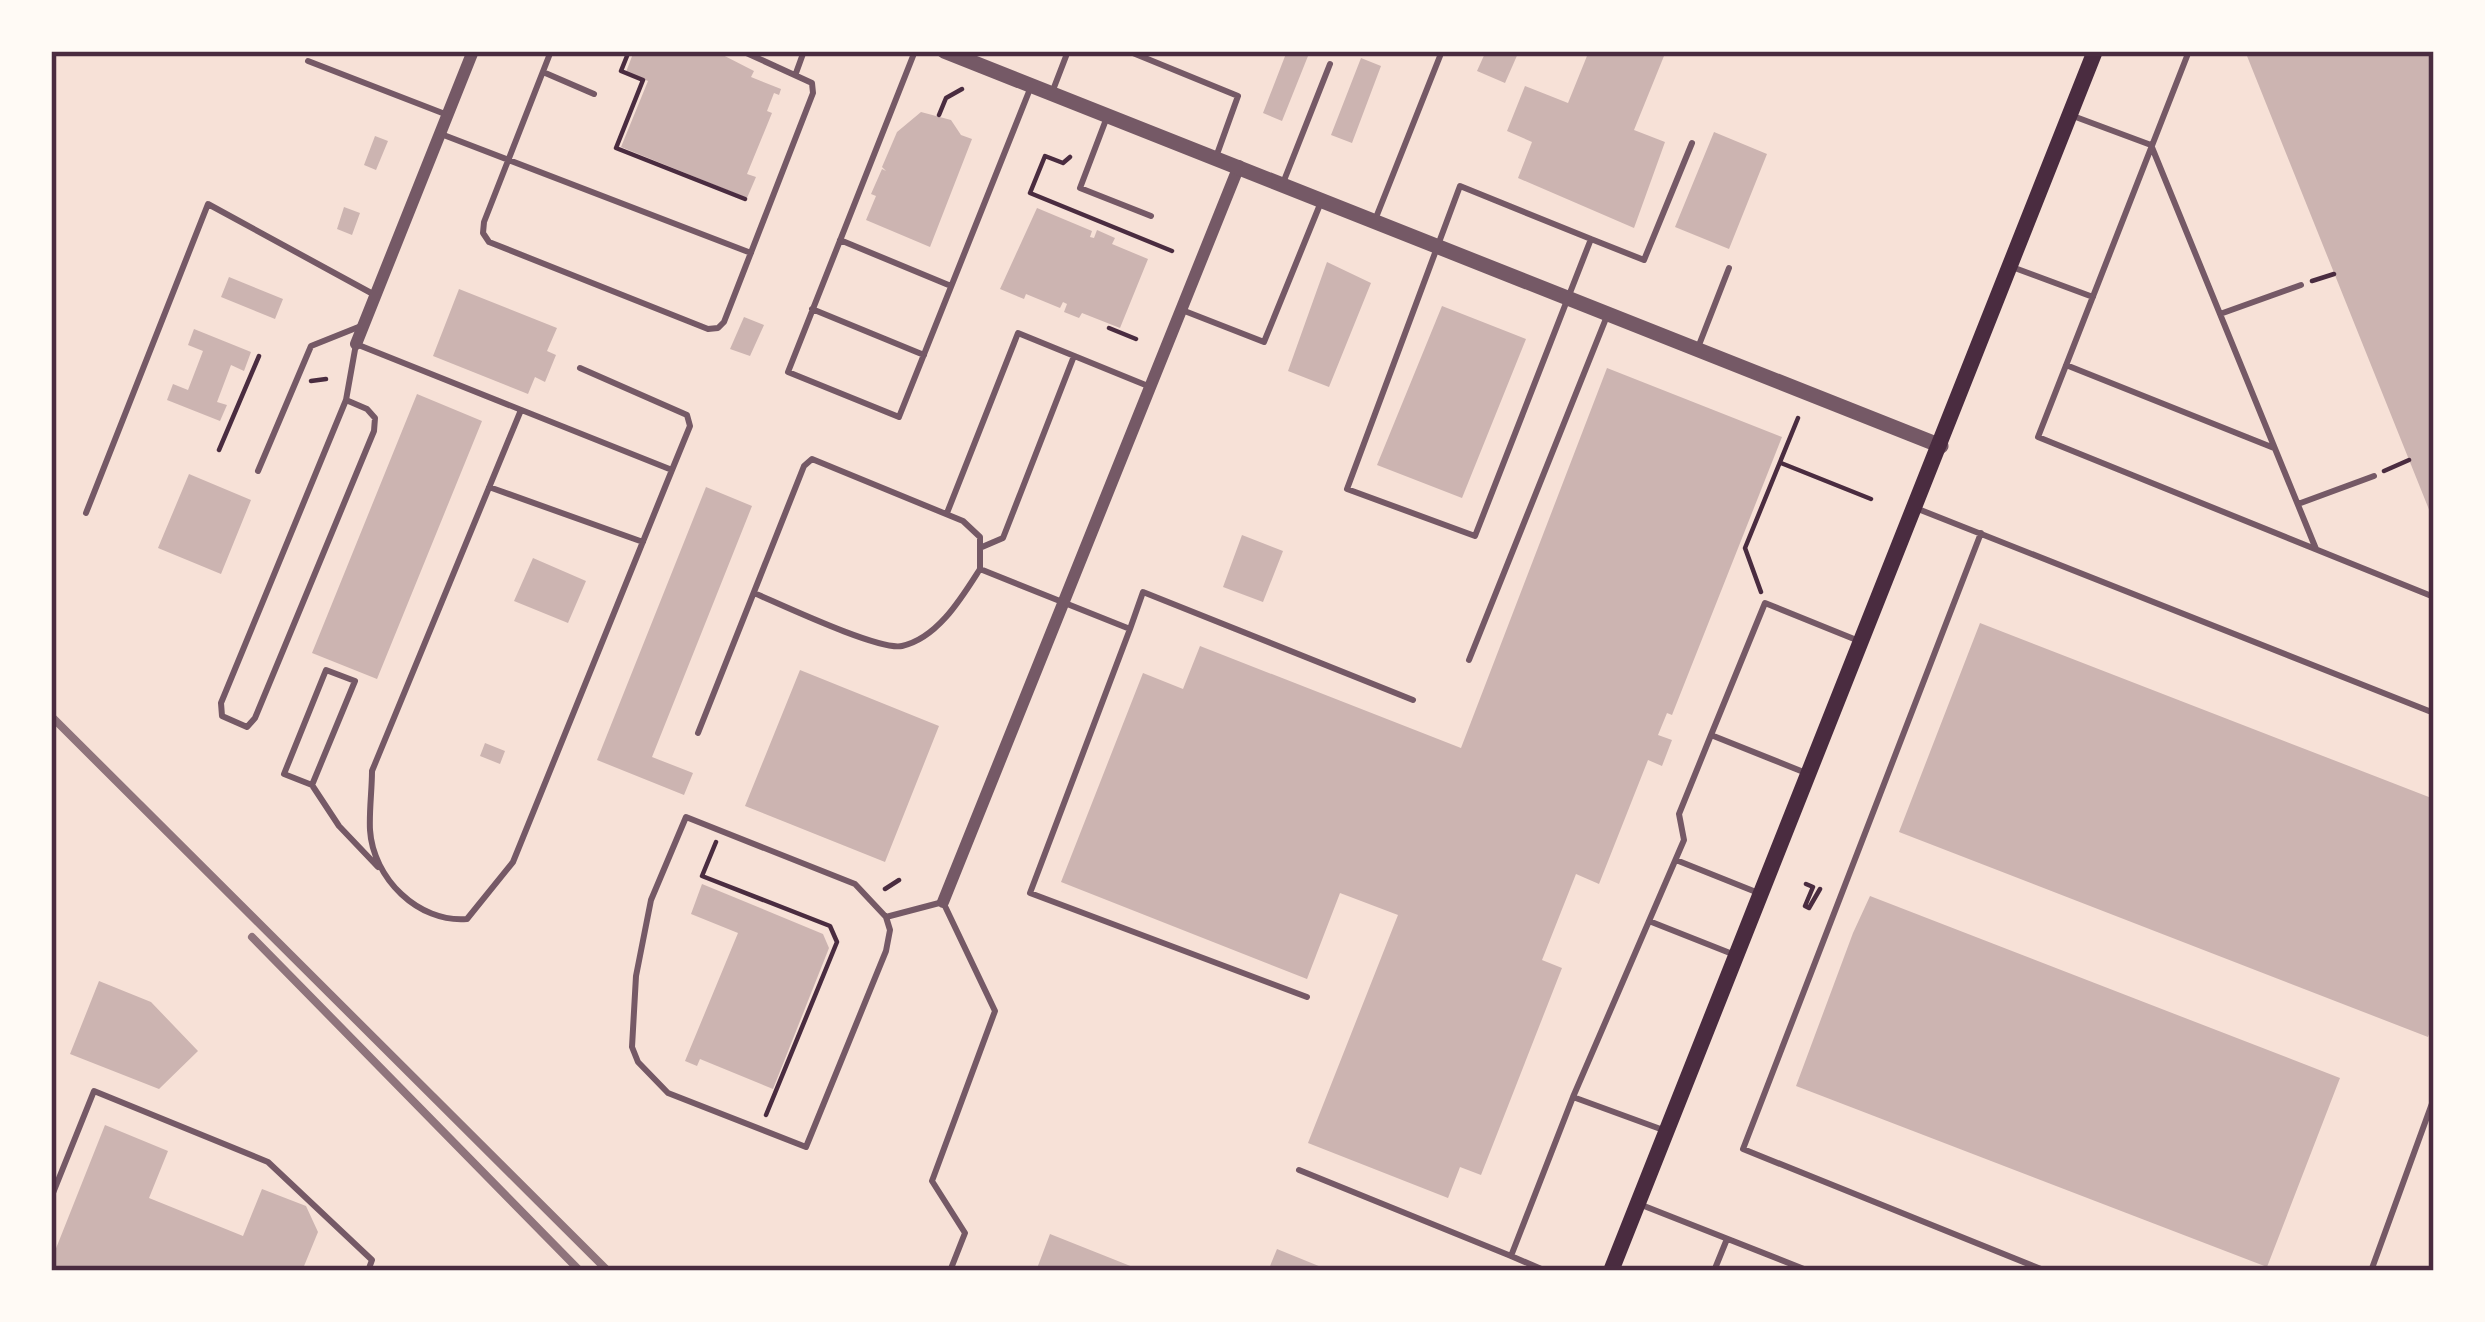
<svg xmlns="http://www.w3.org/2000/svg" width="2485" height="1322" font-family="Figtree,sans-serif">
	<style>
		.building { fill: #ccb4b1 }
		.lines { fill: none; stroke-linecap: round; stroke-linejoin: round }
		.path { stroke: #4a2c40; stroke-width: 4.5 }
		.service { stroke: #755966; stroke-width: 6 }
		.minor { stroke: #755966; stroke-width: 12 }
		.tertiary { stroke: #755966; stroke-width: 15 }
		.secondary { stroke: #4a2c40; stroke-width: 16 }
		.rail { stroke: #8f747c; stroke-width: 8 }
		.neatline { fill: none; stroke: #4a2c40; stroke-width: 4.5 }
	</style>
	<rect width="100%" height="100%" fill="#f7e1d7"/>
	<path class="building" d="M 634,51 L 715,51 L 754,71 L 751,77 L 781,89 L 779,95 L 774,93 L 767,111 L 772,113 L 747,174 L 756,177 L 747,198 L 621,147 L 648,81 L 626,72 Z
		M 1287,51 L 1310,51 L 1282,121 L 1263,113 Z
		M 1486,51 L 1519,51 L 1505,83 L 1477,71 Z
		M 1589,51 L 1666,51 L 1634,130 L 1665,142 L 1634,228 L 1518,178 L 1532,142 L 1507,131 L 1525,86 L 1568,103 Z
		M 2245,51 L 2434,51 L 2434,522 Z
		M 1361,58 L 1381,66 L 1352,143 L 1331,135 Z
		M 921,112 L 951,120 L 961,135 L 972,139 L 930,247 L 866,220 L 876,196 L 871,194 L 882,169 L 886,171 L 882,167 L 897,132 Z
		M 1714,132 L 1767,154 L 1729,249 L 1675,227 Z
		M 375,136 L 388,141 L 376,170 L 364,165 Z
		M 344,207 L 360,213 L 352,235 L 337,229 Z
		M 1037,208 L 1092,231 L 1090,237 L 1094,238 L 1097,230 L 1115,238 L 1112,244 L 1148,259 L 1120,328 L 1082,313 L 1079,318 L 1064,312 L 1067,304 L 1063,302 L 1060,308 L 1026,294 L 1024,299 L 1000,289 Z
		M 1327,262 L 1371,283 L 1329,387 L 1288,371 Z
		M 229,277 L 283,299 L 275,319 L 221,297 Z
		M 459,289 L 557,328 L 547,351 L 556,355 L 545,382 L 535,377 L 528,394 L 433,356 Z
		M 1442,306 L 1526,339 L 1462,498 L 1377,465 Z
		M 744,317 L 764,325 L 750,356 L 730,349 Z
		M 194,329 L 251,352 L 244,371 L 231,365 L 217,402 L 227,405 L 220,421 L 167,400 L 173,384 L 188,390 L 203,351 L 188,345 Z
		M 1607,368 L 1782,437 L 1672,715 L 1667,713 L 1658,735 L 1672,740 L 1662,766 L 1648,760 L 1599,884 L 1576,874 L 1542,960 L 1562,968 L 1481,1175 L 1460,1167 L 1448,1198 L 1308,1143 L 1398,915 L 1340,893 L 1307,979 L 1061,882 L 1143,673 L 1183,689 L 1200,646 L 1461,748 Z
		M 417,394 L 482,421 L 377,679 L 312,653 Z
		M 189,474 L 251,500 L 221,574 L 158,548 Z
		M 706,487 L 752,506 L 652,757 L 693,773 L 684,795 L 597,760 Z
		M 1242,535 L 1283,551 L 1263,602 L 1223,587 Z
		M 533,558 L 586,581 L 568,623 L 514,601 Z
		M 1980,623 L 2434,799 L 2434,1021 L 2428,1037 L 1899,832 Z
		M 800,670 L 939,726 L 885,862 L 745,806 Z
		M 485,743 L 505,751 L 500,764 L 480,756 Z
		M 702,884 L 823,934 L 829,948 L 773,1089 L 700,1059 L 697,1066 L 685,1061 L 738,933 L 691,914 Z
		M 1870,896 L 2340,1078 L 2267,1267 L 1796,1086 L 1853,933 Z
		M 99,981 L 151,1002 L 198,1051 L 159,1089 L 70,1054 Z
		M 105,1125 L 168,1151 L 149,1198 L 243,1236 L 262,1189 L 306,1206 L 318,1232 L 302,1271 L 51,1271 L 51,1261 Z
		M 1050,1234 L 1143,1271 L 1036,1271 Z
		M 1277,1249 L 1331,1271 L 1268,1271 Z"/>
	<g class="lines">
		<path class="path" d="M 629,51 L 621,71 L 643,80 L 616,148 L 745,199
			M 939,115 L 946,98 L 962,89
			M 1070,157 L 1063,163 L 1045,156 L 1030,193 L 1172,251
			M 2312,281 L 2334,274
			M 1109,328 L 1136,339
			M 311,381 L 326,379
			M 219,450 L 259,356
			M 1781,463 L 1871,499
			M 2384,471 L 2409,460
			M 1761,592 L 1745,548 L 1798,418
			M 716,842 L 702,876 L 830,926 L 837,942 L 766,1115
			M 1806,884 L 1813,887 L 1805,906 L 1809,908 L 1820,889
			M 885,889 L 899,880"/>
		<path class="service" d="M 551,51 L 484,222 L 483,233 L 489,242 L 708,329 L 718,328 L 724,322 L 813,93 L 812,83 L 742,51
			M 915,51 L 788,372 L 899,417 L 1030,89
			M 1128,51 L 1238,96 L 1216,157
			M 2189,51 L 2038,437 L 2434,597
			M 308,61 L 445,114
			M 543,72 L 594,94
			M 796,73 L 804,51
			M 1053,90 L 1068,51
			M 2073,116 L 2151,145 L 2316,549
			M 1107,117 L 1080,188 L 1151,216
			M 441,134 L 751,253
			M 1283,183 L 1330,64
			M 1375,220 L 1442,51
			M 1591,239 L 1460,186 L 1347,489 L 1475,536 L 1591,239 L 1644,260 L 1692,143
			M 840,240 L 951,286
			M 2012,267 L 2093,297
			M 812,309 L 924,355
			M 1182,310 L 1264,342 L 1321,202
			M 2220,314 L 2301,285
			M 1699,345 L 1729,268
			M 2066,365 L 2274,448
			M 346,400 L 367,409 L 375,418 L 374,431 L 255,718 L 247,727 L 222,716 L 221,703 L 346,400 L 356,344 L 672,470 L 690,426 L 687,415 L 580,368
			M 521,410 L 372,771 C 372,790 369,811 370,830 C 373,878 418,923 467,919 L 513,862 L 672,470
			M 258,471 L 311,346 L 361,326
			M 489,487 L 643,542
			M 2298,504 L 2374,476
			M 1918,509 L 2434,713
			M 86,513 L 208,204 L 373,294
			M 947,513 L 1018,333 L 1148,386
			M 1981,533 L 1743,1149 L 2046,1271
			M 982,547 L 1003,538 L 1074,356
			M 754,593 C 780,604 879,651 902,646 C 938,638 962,597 980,569
			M 1130,629 L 1030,893 L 1307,997
			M 1469,660 L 1607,316
			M 698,733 L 804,466 L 812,459 L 963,521 L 980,537 L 980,569 L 1130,629 L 1143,592 L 1413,700
			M 1806,773 L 1711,735 L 1765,603 L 1859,641
			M 312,785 L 355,681 L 326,670 L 284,774 L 312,785 L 339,826 L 378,867
			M 1676,860 L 1756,892
			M 886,917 L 890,930 L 886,951 L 806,1147 L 668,1093 L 638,1062 L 632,1047 L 636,976 L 651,900 L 686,817 L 855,884 L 886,917 L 943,902 L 995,1011 L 932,1181 L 965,1233 L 950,1271
			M 1649,921 L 1735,955
			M 1573,1097 L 1666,1131
			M 1299,1170 L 1511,1256 L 1573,1097 L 1684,840 L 1679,814 L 1711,735
			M 51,1198 L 94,1091 L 268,1162 L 372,1260 L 368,1271
			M 1639,1204 L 1809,1271
			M 1511,1256 L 1546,1271
			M 1714,1271 L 1727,1239
			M 2371,1271 L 2434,1098"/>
		<path class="minor" d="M 356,344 L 473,51
			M 943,902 L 1239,166"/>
		<path class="tertiary" d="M 944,51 L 1941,446"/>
		<path class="secondary" d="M 1611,1271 L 2095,51"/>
		<path class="rail" d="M 51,716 L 608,1271
			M 252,937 L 580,1271"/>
	</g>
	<rect width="2485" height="1322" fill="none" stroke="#fffaf5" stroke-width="108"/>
	<rect x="54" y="54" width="2377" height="1214" class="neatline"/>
</svg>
